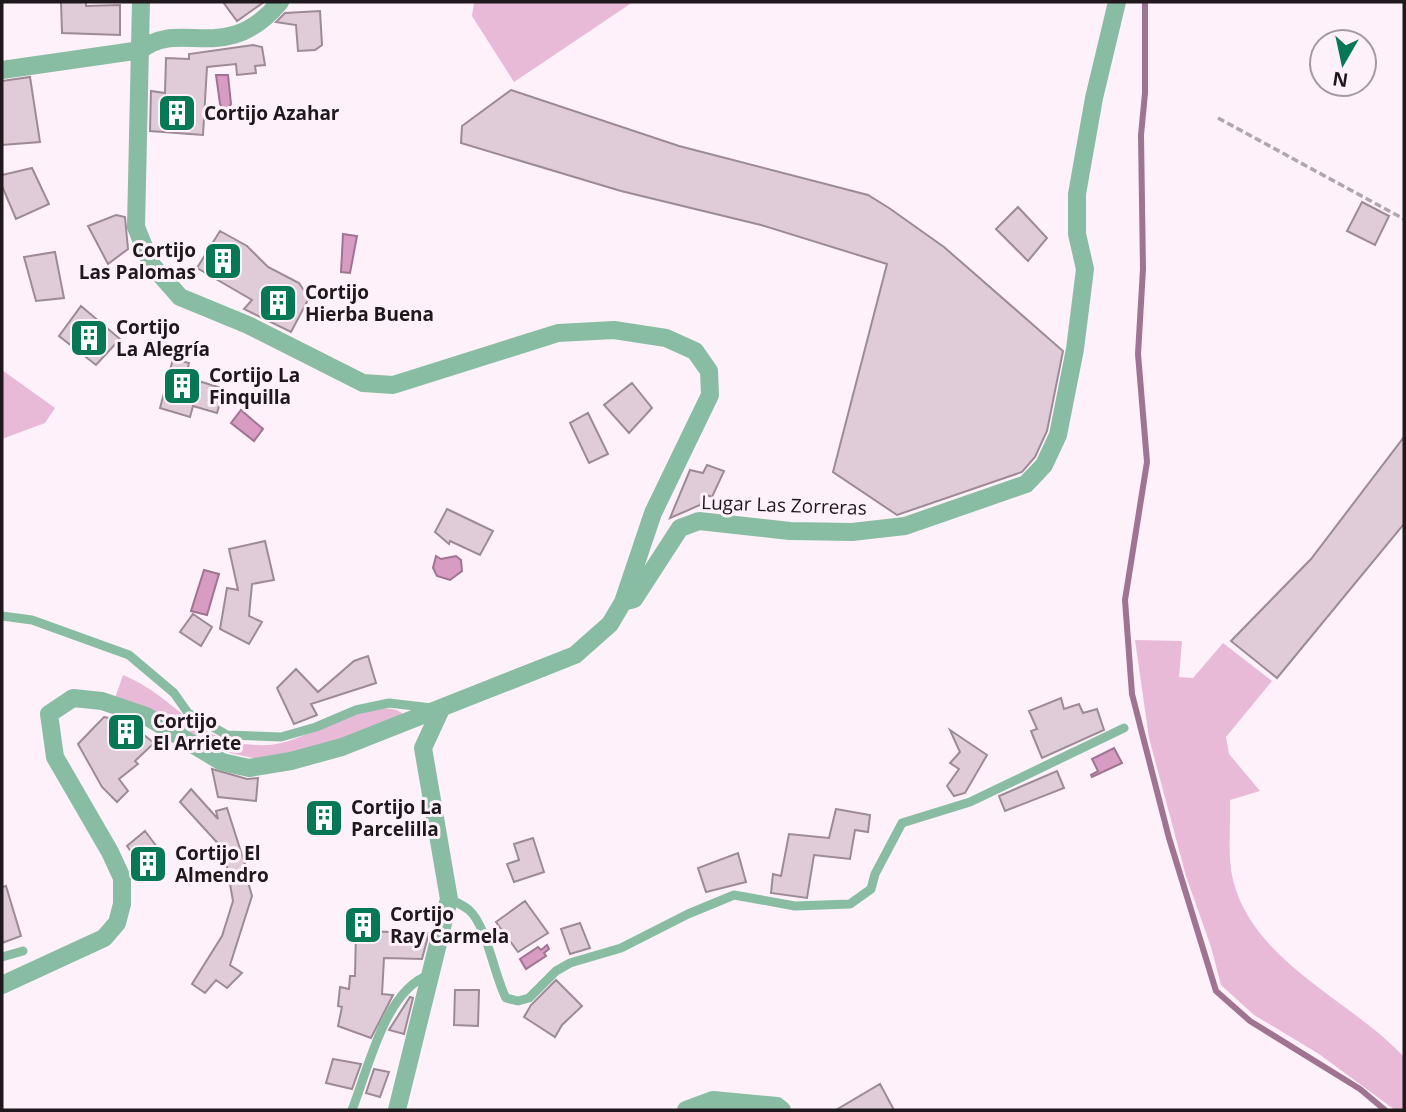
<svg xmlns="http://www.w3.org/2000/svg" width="1406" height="1112" font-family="'Open Sans',sans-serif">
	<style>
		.green { fill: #e8bad7 }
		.water { fill: #d89bc2; stroke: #a07490; stroke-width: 2 }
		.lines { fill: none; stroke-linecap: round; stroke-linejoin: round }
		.stream { stroke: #a07490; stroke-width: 6 }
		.building { fill: #e0ccd8; stroke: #9d8a95; stroke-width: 2 }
		.path { stroke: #b1a6ad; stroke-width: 3.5; stroke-dasharray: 7 3.5; stroke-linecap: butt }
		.lane { stroke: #88bda3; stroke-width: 9 }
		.street { stroke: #88bda3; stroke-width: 18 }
		.labels { text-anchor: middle; stroke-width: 6; stroke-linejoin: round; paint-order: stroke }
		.poi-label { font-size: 19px; font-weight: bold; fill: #1f181d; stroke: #fef1f9; text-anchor: start }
		.street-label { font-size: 19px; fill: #1f181d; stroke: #fef1f9 }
	</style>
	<rect width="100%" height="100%" fill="#fef1f9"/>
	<path class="green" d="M 474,2 L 633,2 L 514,82 L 472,16 Z
		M 2,370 L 55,408 L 45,423 L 2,439 Z
		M 1135,640 L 1182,641 L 1179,677 L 1193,678 L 1223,643 L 1272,681 L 1226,737 L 1229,754 L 1260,791 L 1230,800 C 1231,825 1227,856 1233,880 C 1254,963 1350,999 1404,1057 L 1404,1110 L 1395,1110 L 1319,1054 L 1254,1015 L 1221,985 L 1211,947 L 1186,876 L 1149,738 Z
		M 123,675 C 181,699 196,748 269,745 C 305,744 371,693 402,713 L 401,717 L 340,742 L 257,759 L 212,749 L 115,698 Z"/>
	<path class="water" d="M 216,75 L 228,75 L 231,104 L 228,109 L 224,110 L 220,104 Z
		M 343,234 L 357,236 L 350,273 L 341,272 Z
		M 241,410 L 263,429 L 254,441 L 231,423 Z
		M 436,556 L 441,559 L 456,556 L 461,560 L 462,571 L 450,580 L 437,576 L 433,568 Z
		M 204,570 L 219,574 L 207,615 L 191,611 Z
		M 1114,748 L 1122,763 L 1092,777 L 1091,775 L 1098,771 L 1092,759 Z
		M 547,945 L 549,949 L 544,953 L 546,956 L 526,969 L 520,959 L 538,947 L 541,950 Z"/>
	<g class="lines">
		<path class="stream" d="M 1145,2 L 1145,93 L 1141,135 L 1143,269 L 1138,354 L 1147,462 L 1125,600 L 1132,694 L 1169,838 L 1216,991 L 1250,1021 L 1360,1089 L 1385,1110"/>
	</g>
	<path class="building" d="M 61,2 L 86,2 L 86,6 L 120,5 L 120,35 L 62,33 Z
		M 223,2 L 264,2 L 237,21 Z
		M 320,11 L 322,45 L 315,50 L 298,51 L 296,25 L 276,22 L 285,13 Z
		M 253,45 L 262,47 L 265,65 L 255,66 L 256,73 L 237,75 L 236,64 L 207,67 L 203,135 L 150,131 L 151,91 L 165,93 L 166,58 L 189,59 L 189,54 Z
		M 30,77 L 40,142 L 2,145 L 2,81 Z
		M 511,90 L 679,146 L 868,195 L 889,208 L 944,247 L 1063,351 L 1047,431 L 1035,457 L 1022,472 L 897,515 L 833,472 L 887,264 L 761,225 L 621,191 L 461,143 L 462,126 Z
		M 32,168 L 49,204 L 16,219 L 2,186 L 2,175 Z
		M 1362,202 L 1389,216 L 1375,245 L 1347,231 Z
		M 1018,207 L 1047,238 L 1028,261 L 996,229 Z
		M 116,215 L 125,217 L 128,249 L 108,264 L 88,226 Z
		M 220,231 L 247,246 L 268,267 L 299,283 L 309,298 L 291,332 L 244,309 L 252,300 L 197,268 Z
		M 55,252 L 64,298 L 36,301 L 24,257 Z
		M 81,306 L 120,339 L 96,365 L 59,336 Z
		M 173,359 L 189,363 L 186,377 L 224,389 L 217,413 L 193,406 L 190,417 L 160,408 Z
		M 632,383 L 652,408 L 629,433 L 604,405 Z
		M 588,413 L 608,454 L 589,463 L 570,423 Z
		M 1404,437 L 1404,524 L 1277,678 L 1231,641 L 1311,559 Z
		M 707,465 L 724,471 L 712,497 L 704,494 L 700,505 L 670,518 L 690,470 L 703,473 Z
		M 447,509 L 493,531 L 480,555 L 450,541 L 449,544 L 435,532 Z
		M 265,541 L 274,580 L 252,584 L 249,616 L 262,622 L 249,644 L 220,629 L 227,588 L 238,590 L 229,549 Z
		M 193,614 L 212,627 L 201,646 L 180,632 Z
		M 368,656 L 376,683 L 311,704 L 317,715 L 294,724 L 277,688 L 296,669 L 318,692 L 354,661 Z
		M 1061,698 L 1064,709 L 1079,704 L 1083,713 L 1097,709 L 1104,730 L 1042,758 L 1031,731 L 1037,729 L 1029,711 Z
		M 104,717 L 128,722 L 154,743 L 135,761 L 138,764 L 119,779 L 128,791 L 117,802 L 102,787 L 78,744 Z
		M 950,730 L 987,755 L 965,793 L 954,796 L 947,786 L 959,769 L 950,763 L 960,752 Z
		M 212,769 L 247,779 L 258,778 L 256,801 L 218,797 Z
		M 1057,771 L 1064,788 L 1005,811 L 999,796 Z
		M 191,789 L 218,819 L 216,811 L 227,808 L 250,880 L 246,875 L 252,896 L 230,965 L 242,973 L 227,988 L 216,980 L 205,993 L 192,984 L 222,936 L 233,901 L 224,850 L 180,802 Z
		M 332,802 L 340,826 L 316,834 L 308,811 Z
		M 836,809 L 870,815 L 868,832 L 855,830 L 850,859 L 814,855 L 807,898 L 771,893 L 773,874 L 781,876 L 789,834 L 829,838 Z
		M 145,831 L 160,851 L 138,861 L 127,846 Z
		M 533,838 L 544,872 L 514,882 L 507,864 L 519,860 L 514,844 Z
		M 738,853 L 746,882 L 706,892 L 698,868 Z
		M 6,886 L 21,936 L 2,943 L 2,887 Z
		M 525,901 L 548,933 L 518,952 L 496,922 Z
		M 580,923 L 590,948 L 570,954 L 561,929 Z
		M 356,931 L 429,933 L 422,959 L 384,958 L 382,994 L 393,995 L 371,1038 L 338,1026 L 342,1007 L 338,1006 L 340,987 L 349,989 L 350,976 L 355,976 Z
		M 556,980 L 582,1006 L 562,1025 L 555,1037 L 524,1017 L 531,1005 Z
		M 455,990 L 479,990 L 478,1026 L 454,1025 Z
		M 410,997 L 413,998 L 404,1034 L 389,1030 Z
		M 333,1059 L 361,1064 L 352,1089 L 326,1083 Z
		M 374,1069 L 389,1072 L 380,1097 L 366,1093 Z
		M 880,1084 L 894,1110 L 836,1110 Z"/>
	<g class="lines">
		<path class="path" d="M 1218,118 L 1404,219"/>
		<path class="lane" d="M 2,616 L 32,620 L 129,655 L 174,693 L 188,713 L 227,735 L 281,737 L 316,727 L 356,710 L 389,703 L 432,708
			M 449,899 C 456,902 464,906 469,910 C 487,926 494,975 506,998 L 518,1001 L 529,998 L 556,971 L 570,963 L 621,948 L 688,914 L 734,895 L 795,906 L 850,904 L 871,889 L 875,874 L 902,823 L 970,802 L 1124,728
			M 2,957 L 23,951
			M 352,1110 C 368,1070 385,990 429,975"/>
		<path class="street" d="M 141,50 C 180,18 226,67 280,2
			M 2,70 L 141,50
			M 623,602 L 634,599 L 680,528 L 699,521 L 790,531 L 852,532 L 905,526 L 1026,484 L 1044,465 L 1058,435 L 1075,349 L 1085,269 L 1077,234 L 1077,194 L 1094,98 L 1117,2
			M 2,985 L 104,938 L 117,923 L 122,904 L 122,878 L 110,852 L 55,757 L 49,714 L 73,698 L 102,701 L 146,716 L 222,762 L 249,768 L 291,761 L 342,747 L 575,655 L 610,624 L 623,602 L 653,513 L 710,395 L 709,371 L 695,351 L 666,338 L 614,330 L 558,333 L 393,385 L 363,383 L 248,325 L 180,297 L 151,264 L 136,227 L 141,2
			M 397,1110 L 449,899 L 423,748 L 441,709
			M 686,1110 L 713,1100 L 777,1106 L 782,1110"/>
	</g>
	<defs>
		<symbol id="building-square" viewBox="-11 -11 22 22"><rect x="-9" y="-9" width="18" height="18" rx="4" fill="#057854" stroke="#fef1f9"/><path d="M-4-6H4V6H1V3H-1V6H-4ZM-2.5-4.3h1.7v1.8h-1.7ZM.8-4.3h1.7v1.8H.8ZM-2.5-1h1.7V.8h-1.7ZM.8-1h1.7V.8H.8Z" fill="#fff"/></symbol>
	</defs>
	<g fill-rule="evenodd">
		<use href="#building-square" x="155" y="91" width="44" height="44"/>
		<use href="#building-square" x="201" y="239" width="44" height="44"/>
		<use href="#building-square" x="256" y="281" width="44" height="44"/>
		<use href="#building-square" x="67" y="316" width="44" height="44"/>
		<use href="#building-square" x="160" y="364" width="44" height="44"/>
		<use href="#building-square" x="104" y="710" width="44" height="44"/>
		<use href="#building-square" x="302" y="796" width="44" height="44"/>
		<use href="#building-square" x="126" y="842" width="44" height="44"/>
		<use href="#building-square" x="341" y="903" width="44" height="44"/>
	</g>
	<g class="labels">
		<g class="poi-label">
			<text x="204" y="120">Cortijo Azahar</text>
			<text x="196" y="257" text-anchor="end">Cortijo<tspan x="196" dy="22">Las Palomas</tspan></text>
			<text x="305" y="299">Cortijo<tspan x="305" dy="22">Hierba Buena</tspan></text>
			<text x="116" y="334">Cortijo<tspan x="116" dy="22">La Alegría</tspan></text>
			<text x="209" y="382">Cortijo La<tspan x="209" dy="22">Finquilla</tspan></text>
			<text x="153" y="728">Cortijo<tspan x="153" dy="22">El Arriete</tspan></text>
			<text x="351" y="814">Cortijo La<tspan x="351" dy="22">Parcelilla</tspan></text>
			<text x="175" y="860">Cortijo El<tspan x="175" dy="22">Almendro</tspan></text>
			<text x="390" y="921">Cortijo<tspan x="390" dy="22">Ray Carmela</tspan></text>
		</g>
		<g class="street-label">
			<text transform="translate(784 505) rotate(2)" y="7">Lugar Las Zorreras</text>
		</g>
	</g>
	<rect width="1406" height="1112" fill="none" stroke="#1f181d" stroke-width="7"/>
	<g transform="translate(1343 63) rotate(189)"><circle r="33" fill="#fef1f9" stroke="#a59aa1" stroke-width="2"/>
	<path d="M0-5L12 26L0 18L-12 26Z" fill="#057854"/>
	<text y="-10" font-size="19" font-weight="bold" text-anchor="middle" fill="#1f181d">N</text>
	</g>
</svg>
